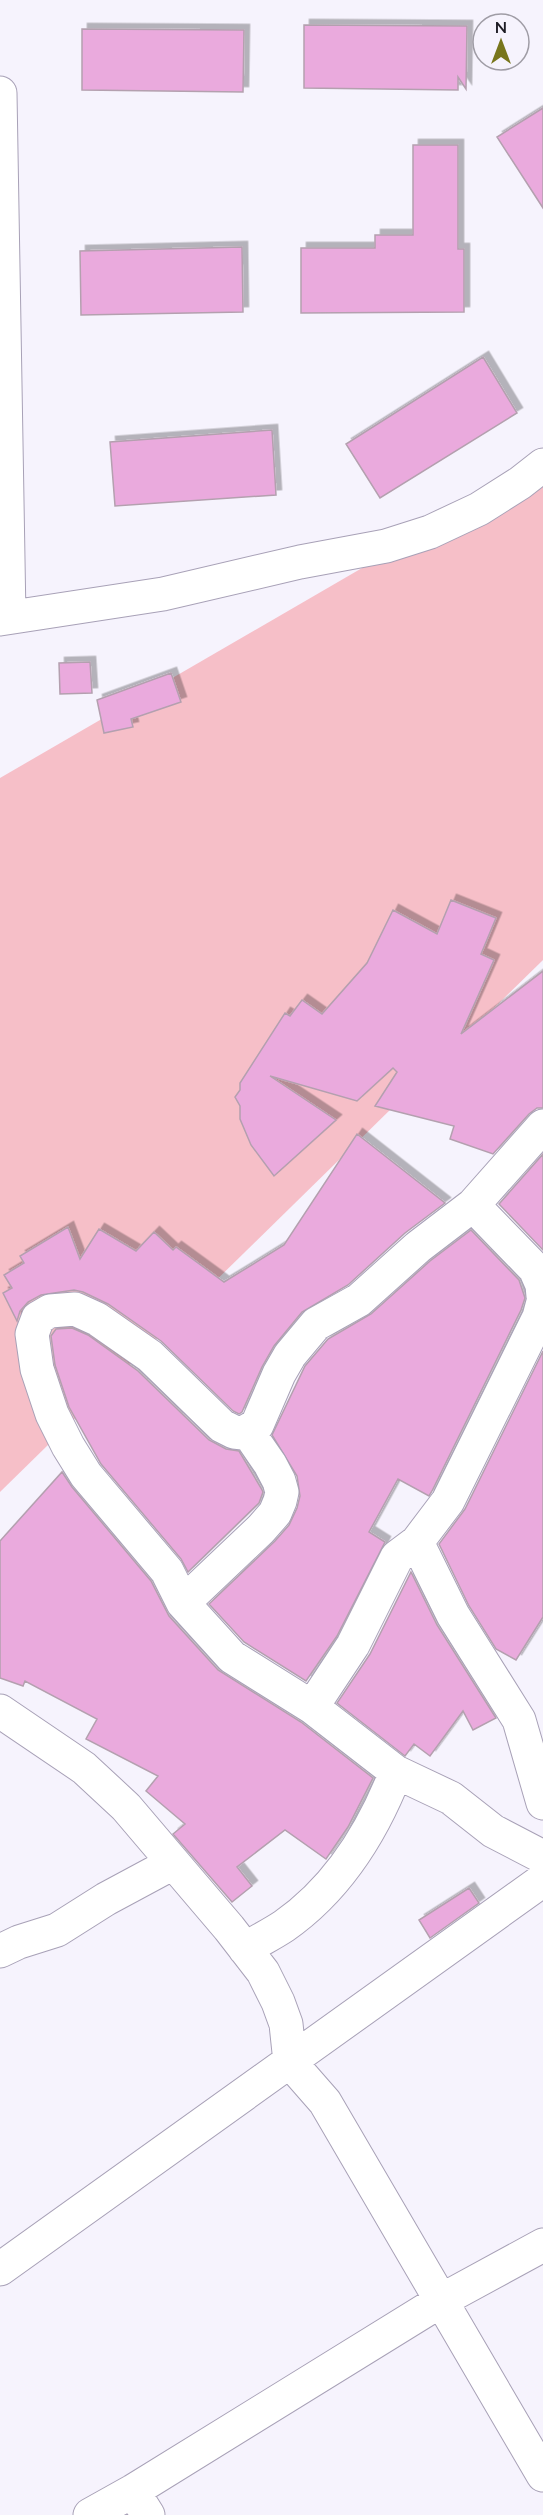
<svg xmlns="http://www.w3.org/2000/svg" width="543" height="2515" font-family="Lato,sans-serif">
	<style>
		.green { fill: #f6bfc8 }
		.building { fill: #eaaadd; stroke: #b4a0af; stroke-width: 1.5; filter: url(#shadow) }
		.lines { fill: none; stroke-linecap: round; stroke-linejoin: round }
		.minor-casing { stroke: #a8a1b7; stroke-width: 35 }
		.minor { stroke: #fff; stroke-width: 33 }
	</style>
	<defs>
		<filter id="shadow"><feDropShadow dx="5.5" dy="-5.5" stdDeviation="0" flood-color="#0004"/></filter>
	</defs>
	<rect width="100%" height="100%" fill="#f6f3fd"/>
	<path class="green" d="M 543,463 L 543,960 L 0,1492 L 0,778 Z"/>
	<path class="building" d="M 304,25 L 467,26 L 466,89 L 458,77 L 458,90 L 304,88 Z
		M 82,29 L 244,30 L 243,92 L 82,90 Z
		M 543,108 L 543,208 L 497,137 Z
		M 413,145 L 458,145 L 458,249 L 464,249 L 464,312 L 301,313 L 301,248 L 375,248 L 375,235 L 413,235 Z
		M 242,247 L 243,312 L 81,315 L 80,251 Z
		M 483,357 L 517,413 L 380,498 L 346,444 Z
		M 272,430 L 276,495 L 115,506 L 110,442 Z
		M 90,662 L 92,693 L 60,694 L 59,663 Z
		M 171,673 L 181,702 L 131,719 L 133,727 L 104,733 L 97,700 Z
		M 451,900 L 496,918 L 481,954 L 494,960 L 461,1034 L 543,971 L 543,1108 L 537,1108 L 529,1114 L 493,1154 L 450,1139 L 454,1126 L 375,1106 L 397,1072 L 393,1068 L 357,1101 L 270,1076 L 336,1120 L 274,1176 L 251,1145 L 240,1119 L 240,1106 L 235,1097 L 240,1090 L 240,1083 L 285,1013 L 290,1016 L 302,1000 L 322,1014 L 367,963 L 393,910 L 437,934 Z
		M 357,1134 L 445,1203 L 405,1233 L 348,1285 L 302,1312 L 274,1346 L 262,1367 L 242,1412 L 239,1414 L 233,1411 L 161,1341 L 108,1304 L 83,1292 L 74,1290 L 41,1295 L 28,1302 L 20,1311 L 17,1321 L 3,1293 L 12,1288 L 4,1275 L 24,1263 L 20,1256 L 68,1227 L 80,1259 L 99,1229 L 136,1251 L 154,1232 L 173,1250 L 176,1247 L 224,1282 L 284,1245 Z
		M 543,1154 L 543,1250 L 499,1204 Z
		M 471,1230 L 519,1280 L 525,1298 L 521,1310 L 432,1491 L 429,1496 L 398,1479 L 369,1532 L 385,1542 L 337,1636 L 306,1681 L 244,1642 L 209,1604 L 275,1541 L 289,1525 L 297,1508 L 300,1496 L 297,1476 L 272,1435 L 305,1366 L 328,1339 L 371,1314 L 430,1261 Z
		M 72,1328 L 88,1335 L 138,1371 L 209,1440 L 226,1449 L 239,1451 L 261,1488 L 263,1492 L 259,1503 L 188,1572 L 181,1559 L 101,1464 L 69,1407 L 55,1365 L 51,1336 L 56,1329 Z
		M 543,1351 L 543,1617 L 516,1660 L 496,1649 L 469,1606 L 439,1544 L 465,1509 Z
		M 62,1472 L 72,1487 L 151,1581 L 169,1616 L 218,1670 L 301,1722 L 373,1778 L 348,1827 L 326,1859 L 285,1830 L 237,1867 L 252,1886 L 232,1902 L 173,1834 L 185,1824 L 146,1791 L 158,1776 L 86,1739 L 97,1719 L 25,1681 L 23,1686 L 0,1678 L 0,1541 Z
		M 411,1572 L 437,1625 L 496,1718 L 473,1730 L 463,1711 L 430,1756 L 414,1744 L 405,1756 L 337,1703 L 370,1654 Z
		M 469,1888 L 479,1903 L 430,1938 L 419,1920 Z"/>
	<g class="lines">
		<defs>
			<path id="minor" d="M 0,93 L 9,617
				M 0,619 L 163,594 L 300,562 L 386,546 L 430,532 L 479,509 L 520,483 L 543,465
				M 543,1126 L 473,1205 L 418,1247 L 359,1300 L 316,1324 L 290,1355 L 279,1374 L 257,1425 L 243,1433 L 234,1432 L 222,1426 L 150,1356 L 97,1319 L 75,1309 L 50,1311 L 38,1318 L 32,1334 L 37,1369 L 52,1414 L 68,1446 L 86,1475 L 167,1571 L 183,1603 L 232,1657 L 312,1707 L 396,1772 L 451,1798 L 493,1831 L 543,1857
				M 473,1205 L 535,1269 L 542,1285 L 543,1296
				M 417,1542 L 453,1615 L 519,1720 L 543,1803
				M 183,1603 L 261,1529 L 275,1513 L 280,1501 L 282,1492 L 279,1481 L 270,1464 L 248,1432
				M 312,1707 L 353,1645 L 397,1557 L 417,1542 L 448,1501 L 539,1317 L 543,1302
				M 0,1711 L 84,1768 L 126,1807 L 229,1928 L 263,1972 L 278,2002 L 286,2024 L 290,2062 L 325,2102 L 543,2475
				M 245,1949 C 258,1941 272,1934 284,1926 C 337,1889 373,1831 396,1772
				M 0,1951 L 19,1942 L 57,1930 L 106,1899 L 173,1863
				M 0,2269 L 543,1880
				M 133,2491 L 148,2515
				M 90,2515 L 133,2491 L 442,2300 L 543,2245"/>
		</defs>
		<use href="#minor" class="minor-casing"/>
		<use href="#minor" class="minor"/>
	</g>
	<g transform="translate(501 42)"><circle r="28" fill="#f6f3fd" stroke="#9f9ca5" stroke-width="1.5"/>
	<path d="M0-4.5L10 22L0 15L-10 22Z" fill="#78761c"/>
	<text y="-9" font-size="16" font-weight="bold" text-anchor="middle" fill="#1c1a22">N</text>
	</g>
</svg>
